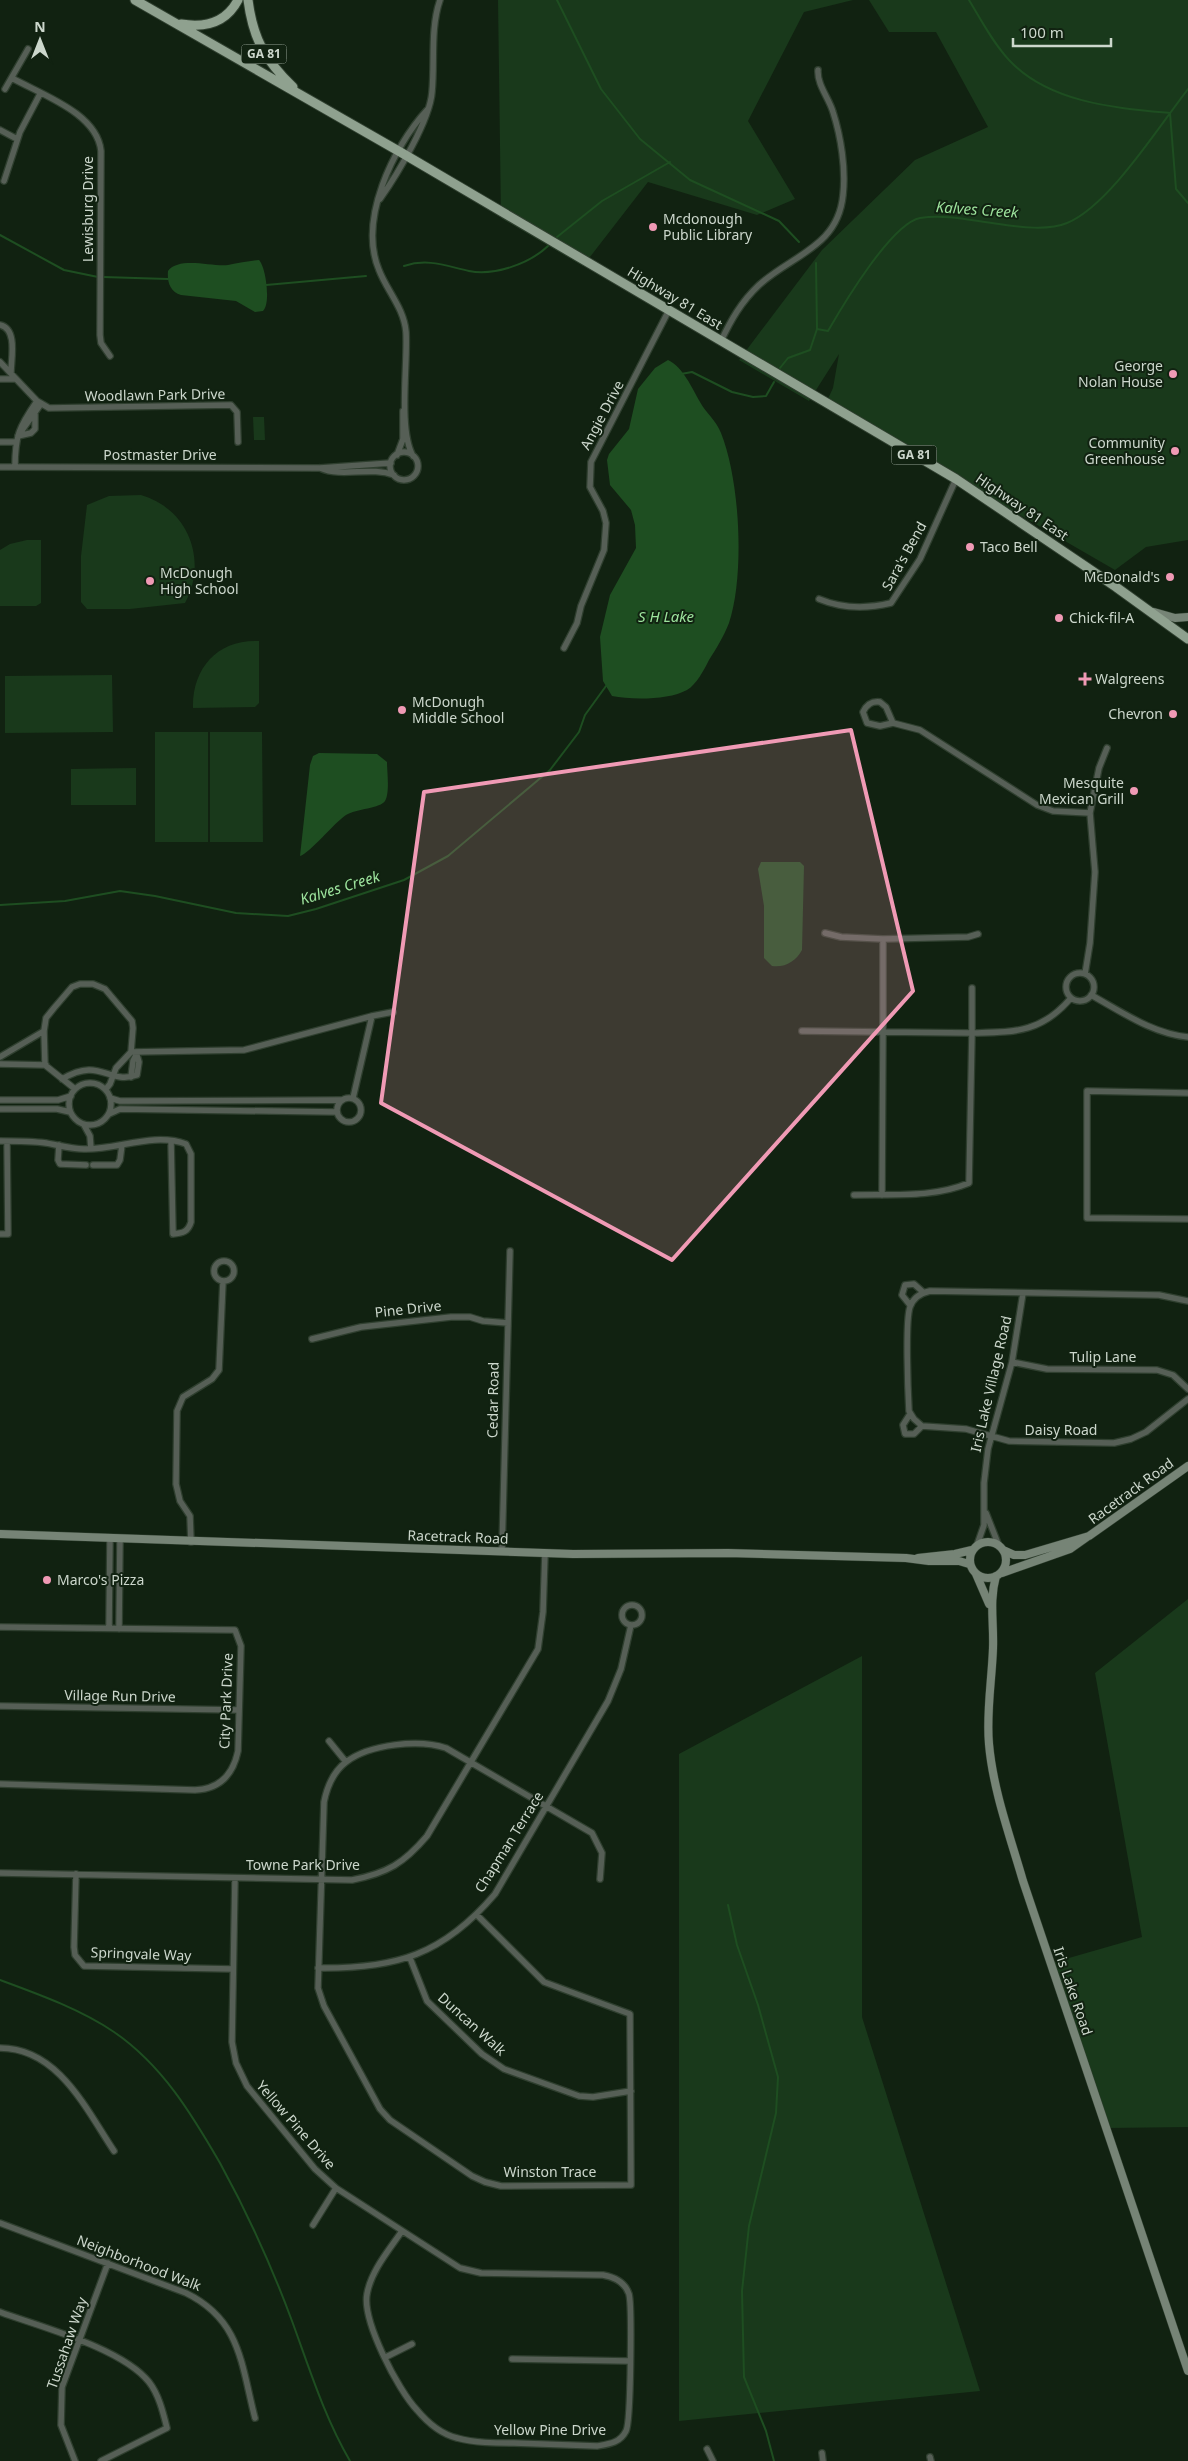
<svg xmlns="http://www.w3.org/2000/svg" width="1188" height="2461" font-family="'Noto Sans',sans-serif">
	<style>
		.green { fill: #19391b }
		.water { fill: #1e4e21 }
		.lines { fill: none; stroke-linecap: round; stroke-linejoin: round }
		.stream { stroke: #1e4e21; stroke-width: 2 }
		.street-casing { stroke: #2f3f2f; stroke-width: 8 }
		.secondary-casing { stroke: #2f3f2f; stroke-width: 9 }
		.primary-casing { stroke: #2f3f2f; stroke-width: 11 }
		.street { stroke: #565f56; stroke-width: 5.5 }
		.secondary { stroke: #768476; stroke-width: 8 }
		.primary { stroke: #8fa18f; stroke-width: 9 }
		.marked { fill: #f09ab5; fill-opacity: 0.2; stroke: #f09ab5; stroke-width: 4; stroke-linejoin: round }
		.poi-dot { fill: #f09ab5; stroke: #121; stroke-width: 2 }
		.labels { text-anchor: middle; stroke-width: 4; stroke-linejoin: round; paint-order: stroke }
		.shield { fill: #121; stroke: #94a194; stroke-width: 1 }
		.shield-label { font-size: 12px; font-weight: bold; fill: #ccd7cc }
		.street-label { font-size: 14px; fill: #ccd7cc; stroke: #121 }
		.poi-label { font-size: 14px; fill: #ccd7cc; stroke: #121; text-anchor: start }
		.water-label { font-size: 15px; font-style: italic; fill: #9de39d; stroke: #121 }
	</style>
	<rect width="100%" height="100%" fill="#121"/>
	<path class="green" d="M 498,0 L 853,0 L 804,12 L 748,121 L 795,199 L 757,215 L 648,182 L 583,266 L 501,218 Z
		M 869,0 L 1188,0 L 1188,540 L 1146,547 L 1115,570 L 826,403 L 833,388 L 839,354 L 809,401 L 739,360 L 822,250 L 915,160 L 988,127 L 936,32 L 889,32 Z
		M 253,417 L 264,417 L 265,440 L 254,440 Z
		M 141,495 C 189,509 208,561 185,603 L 130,609 L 87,609 L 81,602 L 81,556 L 87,505 L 109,496 Z
		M 27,540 L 41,540 L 41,603 L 36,606 L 0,606 L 0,550 L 10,544 Z
		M 259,641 L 259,703 L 255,707 L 193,708 C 192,668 218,639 259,641 Z
		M 112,675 L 113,732 L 5,733 L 5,676 Z
		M 155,732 L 208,732 L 208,842 L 155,842 Z
		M 210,732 L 262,732 L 263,842 L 210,842 Z
		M 136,768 L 136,805 L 71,805 L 71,769 Z
		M 1188,1599 L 1188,2127 L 1109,2128 L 1048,1964 L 1142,1937 L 1095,1673 Z
		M 862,1656 L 862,2017 L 980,2391 L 679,2421 L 679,1754 Z"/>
	<path class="water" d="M 259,260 C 266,267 271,304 263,311 L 255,312 L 236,301 L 181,295 C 170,292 167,282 168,271 C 179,256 212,267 228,265 C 239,263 249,261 259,260 Z
		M 668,360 C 683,367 692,388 700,402 C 706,413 716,420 721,433 C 740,480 745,575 729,623 C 724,636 716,649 709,660 C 704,670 696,685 687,690 C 669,700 632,700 612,696 L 603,681 L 600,637 L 610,595 L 636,548 L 635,525 L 631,510 L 610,485 L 607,460 L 609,454 L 629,429 L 638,389 L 655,368 Z
		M 319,753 L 377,754 L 387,762 C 387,772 390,792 385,801 C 381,808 356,809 346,815 C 334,823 310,853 300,856 L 310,765 L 313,756 Z
		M 761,862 L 800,862 L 804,866 L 802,950 C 796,961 785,968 772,966 L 764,958 L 764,906 L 758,869 Z"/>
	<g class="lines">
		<path class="stream" d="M 557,0 L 601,89 L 640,139 L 690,180 L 779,221 L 799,242
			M 969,0 C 981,20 993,43 1009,60 C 1049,103 1116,108 1170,113
			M 1170,113 L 1176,189 L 1188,203
			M 0,235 L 64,270 L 98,277
			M 557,237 L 602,201 L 670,162
			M 404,266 C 428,258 446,266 469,271 C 494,276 529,264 548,246
			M 103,277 L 168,279
			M 266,285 L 366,276
			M 817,329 L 828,331 C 843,305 891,224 920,218 C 947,214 973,221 999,224 C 1019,227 1048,231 1067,223 C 1109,206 1159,126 1188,89
			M 780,368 L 788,358 L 810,350 L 817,329 L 816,263
			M 681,374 L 692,372 L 732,392 L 753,397 L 766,396 L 774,382
			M 0,905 L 65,901 L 120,891 L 155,896 L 236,913 L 288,916 L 316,909 L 404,880 L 448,856 L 550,770 L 579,732 L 585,715 L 606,686
			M 728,1905 L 737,1945 L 758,2005 L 778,2077 L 776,2113 L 749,2226 L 742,2291 L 744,2377 L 766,2431 L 774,2461
			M 0,1980 C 38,1994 80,2009 114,2032 C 162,2065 191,2113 220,2163 C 248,2214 272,2267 292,2321 C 310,2370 324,2416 350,2461"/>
		<defs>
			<path id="street" d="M 12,78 C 42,95 97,113 101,151 L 100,335 L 101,343 L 110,356
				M 5,89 L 28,49
				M 0,130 L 17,139
				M 4,181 L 20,132 L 40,94
				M 380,199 C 397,175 430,120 432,92 C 435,62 430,29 440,0
				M 0,325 C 18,329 11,359 11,373
				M 721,341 C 731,320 741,302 759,285 C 792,255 838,247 843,195 C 846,169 841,137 833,112 C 829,98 817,85 818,70
				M 0,362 L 37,401 L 49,408 L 231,405 L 237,412 L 238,442
				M 0,379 L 16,379
				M 18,436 L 41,404
				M 18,436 L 31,433 L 35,429 L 35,414
				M 0,442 L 15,442
				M390 466a14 14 0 1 1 28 0a14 14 0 1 1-28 0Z
				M 397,455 L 403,439 L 403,411
				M 413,456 C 398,429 408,364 406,332 C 404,308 387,291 379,270 C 358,220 393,147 427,110
				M 0,467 L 320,468 L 391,463
				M 15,467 C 15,436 19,427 37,401
				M 320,468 C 343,478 370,466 394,475
				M 819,599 C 843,609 866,609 891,603 L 920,559 L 956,479
				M 564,648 L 577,623 L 581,606 L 604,550 L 606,523 L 603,511 L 590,487 L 591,462 L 669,310
				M 893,723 L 880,726 L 867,723 L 863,712 C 867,704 872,701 880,702 L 886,707 L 893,723 L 920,730 L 1037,805 L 1053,811 L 1090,813
				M 825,933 L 841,937 L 883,939
				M1066 987a14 14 0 1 1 28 0a14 14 0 1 1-28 0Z
				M 1085,974 L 1090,943 L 1095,872 L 1090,813 L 1099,768 L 1107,748
				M 972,988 L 972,1033 C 1015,1032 1041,1033 1071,998
				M 1091,995 C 1122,1012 1153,1034 1188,1037
				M 372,1016 L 393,1012
				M 802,1031 L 883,1032 L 883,939 L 968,937 L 978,934
				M 131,1052 L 244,1050 L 372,1016 L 353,1098
				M 0,1057 L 44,1031
				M 0,1064 L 46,1065
				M 131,1077 L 133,1061 L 136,1055
				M 62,1079 C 101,1056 107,1085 137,1075 L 139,1062 L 136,1052
				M69 1104a21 21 0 1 1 42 0a21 21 0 1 1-42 0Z
				M 75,1089 L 45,1065 L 44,1031 L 46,1018 L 54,1008 L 72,987 L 80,984 L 93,984 L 105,989 L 132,1021 L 133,1028 L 131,1052 L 116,1068 L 110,1084 L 106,1089
				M 1188,1093 L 1087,1091 L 1087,1218 L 1188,1219
				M337 1110a12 12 0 1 1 24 0a12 12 0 1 1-24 0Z
				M 110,1098 L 120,1101 L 341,1100
				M 0,1100 L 58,1100 L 71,1096
				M 0,1109 L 57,1109 L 70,1112
				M 109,1114 L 120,1109 L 337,1112
				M 84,1125 L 90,1136 L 91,1149
				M 0,1141 C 15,1141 31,1141 46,1143 C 58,1145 71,1149 84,1149 C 117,1150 153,1132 186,1144 L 191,1154 L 191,1222 C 188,1232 183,1233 173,1234 L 171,1141
				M 59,1145 L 58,1160 L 60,1164 L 86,1165
				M 93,1165 L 117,1165 L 120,1160 L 122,1145
				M 854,1195 C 893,1194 933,1198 969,1183 L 972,1033 L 883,1032 L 882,1195
				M 0,1234 L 8,1234 L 7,1142
				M214 1271a10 10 0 1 1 20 0a10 10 0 1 1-20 0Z
				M 1188,1301 L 1159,1295 L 930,1291 C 921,1293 913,1298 910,1307 C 905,1321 908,1393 909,1411 L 914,1419 L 922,1426 L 966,1429 L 1009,1441 L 1114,1443 L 1131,1439 L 1146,1432 L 1188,1399
				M 910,1305 L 902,1295 L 905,1285 L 914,1284 L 923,1292
				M 312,1339 L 361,1327 L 451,1317 L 470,1317 L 483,1321 L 508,1323
				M 1012,1362 L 1047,1369 L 1157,1370 L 1173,1375 L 1188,1389
				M 910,1414 L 903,1425 L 905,1434 L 914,1434 L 922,1426
				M 986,1513 L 999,1546
				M 191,1542 L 190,1516 L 180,1501 L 176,1484 L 177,1411 L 183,1397 L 212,1379 L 219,1370 L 223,1281
				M 977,1545 L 984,1525 L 984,1483 L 988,1449 L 1012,1362 L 1023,1293
				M 502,1550 L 510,1251
				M622 1615a10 10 0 1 1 20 0a10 10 0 1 1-20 0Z
				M 0,1627 L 235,1630 L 241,1646 L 238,1751 C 233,1775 219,1789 195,1790 L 0,1784
				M 109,1628 L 110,1538
				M 119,1629 L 120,1539
				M 0,1706 L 239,1710
				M 329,1741 L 346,1762
				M 0,1873 L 352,1880 C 388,1873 404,1863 427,1836 L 538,1649 L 543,1612 L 545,1553
				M 76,1874 L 74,1947 L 75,1955 L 84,1966 L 233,1969
				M 235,1878 L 232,2042 L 236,2063 L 247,2086 L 315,2169 L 336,2188 L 460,2268 L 481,2273 L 603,2275 C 614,2277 625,2282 629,2294 C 632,2305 631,2422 626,2431 C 620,2443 609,2444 597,2446 C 569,2445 541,2444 514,2443 C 495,2443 475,2443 457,2438 C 441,2434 427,2422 417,2410 C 398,2390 362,2321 367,2294 C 371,2271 389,2250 402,2231
				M 477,1915 L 544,1982 L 630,2014 L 631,2185 L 501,2186 L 485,2182 L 472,2176 L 390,2120 L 380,2109 L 324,2006 L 318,1988 L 324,1802 C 327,1787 333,1772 346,1762 C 370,1744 419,1739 446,1748 L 592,1833 L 602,1853 L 600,1879
				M 410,1958 L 427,2001 L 482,2054 L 504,2069 L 579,2096 L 593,2097 L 631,2091
				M 318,1968 C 396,1969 443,1955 495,1894 L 608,1701 L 621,1669 L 631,1625
				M 0,2048 C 58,2048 86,2109 114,2151
				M 0,2223 L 186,2293 C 241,2320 241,2364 255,2418
				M 313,2225 L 336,2188
				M 0,2312 C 41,2327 122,2348 149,2382 C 159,2395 163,2412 167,2428 L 101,2461
				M 386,2357 L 412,2344
				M 512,2359 L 629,2361
				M 707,2449 L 713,2461
				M 822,2453 L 823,2461
				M 930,2457 L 931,2461
				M 75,2461 L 61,2425 L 62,2387 L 108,2263"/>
			<path id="secondary" d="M 1154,612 L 1175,618 L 1188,617
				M 0,1534 L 573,1554 L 728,1553 L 906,1558 L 929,1561 L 959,1561 L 969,1564
				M970 1560a18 18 0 1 1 36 0a18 18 0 1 1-36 0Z
				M 1003,1550 L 1014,1555 L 1025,1555 L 1089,1536 L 1188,1466
				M 918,1558 L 955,1554 L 972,1550
				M 1002,1573 L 1070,1549 L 1087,1537
				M 976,1574 L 989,1604
				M 996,1576 C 989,1601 994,1623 993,1648 C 992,1679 986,1713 989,1744 C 993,1790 1010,1836 1023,1881 L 1188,2371"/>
			<path id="primary" d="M 135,0 L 402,153 L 956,479 L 1116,587 L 1188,639
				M 248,0 C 253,39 265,60 293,87
				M 181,24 C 205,28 226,23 238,0"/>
		</defs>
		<use href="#street" class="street-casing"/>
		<use href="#secondary" class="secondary-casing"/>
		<use href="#primary" class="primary-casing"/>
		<use href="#street" class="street"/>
		<use href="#secondary" class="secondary"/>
		<use href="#primary" class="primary"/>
	</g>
	<path class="marked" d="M 851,730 L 913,991 L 672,1260 L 381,1103 L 424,792 Z"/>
	<g class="poi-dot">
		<circle cx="653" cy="227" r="5"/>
		<circle cx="1173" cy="374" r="5"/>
		<circle cx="1175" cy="451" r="5"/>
		<circle cx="970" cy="547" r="5"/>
		<circle cx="1170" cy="577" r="5"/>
		<circle cx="150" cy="581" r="5"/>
		<circle cx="1059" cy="618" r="5"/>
		<path d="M1082.5 671.5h5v5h5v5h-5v5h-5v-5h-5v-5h5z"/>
		<circle cx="402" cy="710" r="5"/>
		<circle cx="1173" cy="714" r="5"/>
		<circle cx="1134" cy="791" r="5"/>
		<circle cx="47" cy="1580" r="5"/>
	</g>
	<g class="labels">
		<g class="shield">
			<rect x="241.5" y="44.5" width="45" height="19" rx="4"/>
			<rect x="891.5" y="445.5" width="45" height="19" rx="4"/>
		</g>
		<g class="shield-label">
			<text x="264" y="58">GA 81</text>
			<text x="914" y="459">GA 81</text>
		</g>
		<g class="street-label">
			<text transform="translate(88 209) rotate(-90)" y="5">Lewisburg Drive</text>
			<text transform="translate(675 298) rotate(31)" y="5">Highway 81 East</text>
			<text transform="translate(155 395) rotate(-1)" y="5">Woodlawn Park Drive</text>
			<text transform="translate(602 415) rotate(-62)" y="5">Angie Drive</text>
			<text x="160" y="460">Postmaster Drive</text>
			<text transform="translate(1022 507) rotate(34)" y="5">Highway 81 East</text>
			<text transform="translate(904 556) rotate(-61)" y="5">Sara's Bend</text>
			<text transform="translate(408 1309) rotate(-6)" y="5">Pine Drive</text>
			<text x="1103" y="1362">Tulip Lane</text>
			<text transform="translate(991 1384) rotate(-77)" y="5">Iris Lake Village Road</text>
			<text transform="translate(493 1400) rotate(-89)" y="5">Cedar Road</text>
			<text x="1061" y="1435">Daisy Road</text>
			<text transform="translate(1131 1491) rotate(-36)" y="5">Racetrack Road</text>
			<text transform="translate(458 1537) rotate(2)" y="5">Racetrack Road</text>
			<text transform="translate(120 1696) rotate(1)" y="5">Village Run Drive</text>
			<text transform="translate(226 1701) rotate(-88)" y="5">City Park Drive</text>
			<text transform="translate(509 1842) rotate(-58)" y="5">Chapman Terrace</text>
			<text x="303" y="1870">Towne Park Drive</text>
			<text transform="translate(141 1954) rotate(2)" y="5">Springvale Way</text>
			<text transform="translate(1073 1991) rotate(71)" y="5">Iris Lake Road</text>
			<text transform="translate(472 2024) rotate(42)" y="5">Duncan Walk</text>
			<text transform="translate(296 2125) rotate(49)" y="5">Yellow Pine Drive</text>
			<text x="550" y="2177">Winston Trace</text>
			<text transform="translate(139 2263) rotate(21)" y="5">Neighborhood Walk</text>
			<text transform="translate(67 2343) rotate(-71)" y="5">Tussahaw Way</text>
			<text x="550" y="2435">Yellow Pine Drive</text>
		</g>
		<g class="poi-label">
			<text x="663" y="224">Mcdonough<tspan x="663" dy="16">Public Library</tspan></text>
			<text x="1163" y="371" text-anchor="end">George<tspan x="1163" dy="16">Nolan House</tspan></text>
			<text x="1165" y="448" text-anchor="end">Community<tspan x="1165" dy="16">Greenhouse</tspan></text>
			<text x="980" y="552">Taco Bell</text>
			<text x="160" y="578">McDonugh<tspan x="160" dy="16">High School</tspan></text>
			<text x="1160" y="582" text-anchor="end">McDonald's</text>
			<text x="1069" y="623">Chick-fil-A</text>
			<text x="1095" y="684">Walgreens</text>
			<text x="412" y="707">McDonugh<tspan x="412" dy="16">Middle School</tspan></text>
			<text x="1163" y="719" text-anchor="end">Chevron</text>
			<text x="1124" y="788" text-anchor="end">Mesquite<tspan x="1124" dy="16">Mexican Grill</tspan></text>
			<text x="57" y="1585">Marco's Pizza</text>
		</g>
		<g class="water-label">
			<text transform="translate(977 210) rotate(4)" y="5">Kalves Creek</text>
			<text x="666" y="622">S H Lake</text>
			<text transform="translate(340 888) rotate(-17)" y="5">Kalves Creek</text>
		</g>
	</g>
	<g transform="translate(40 40)" stroke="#112211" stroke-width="4" paint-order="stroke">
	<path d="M0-4L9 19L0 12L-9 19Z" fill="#ccd7cc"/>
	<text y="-8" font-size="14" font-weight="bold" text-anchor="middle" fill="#ccd7cc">N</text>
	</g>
	<path d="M1013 38v8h98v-8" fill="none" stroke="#ccd7cc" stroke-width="2.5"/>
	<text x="1020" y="38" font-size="15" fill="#ccd7cc" stroke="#112211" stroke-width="4" paint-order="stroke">100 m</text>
</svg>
